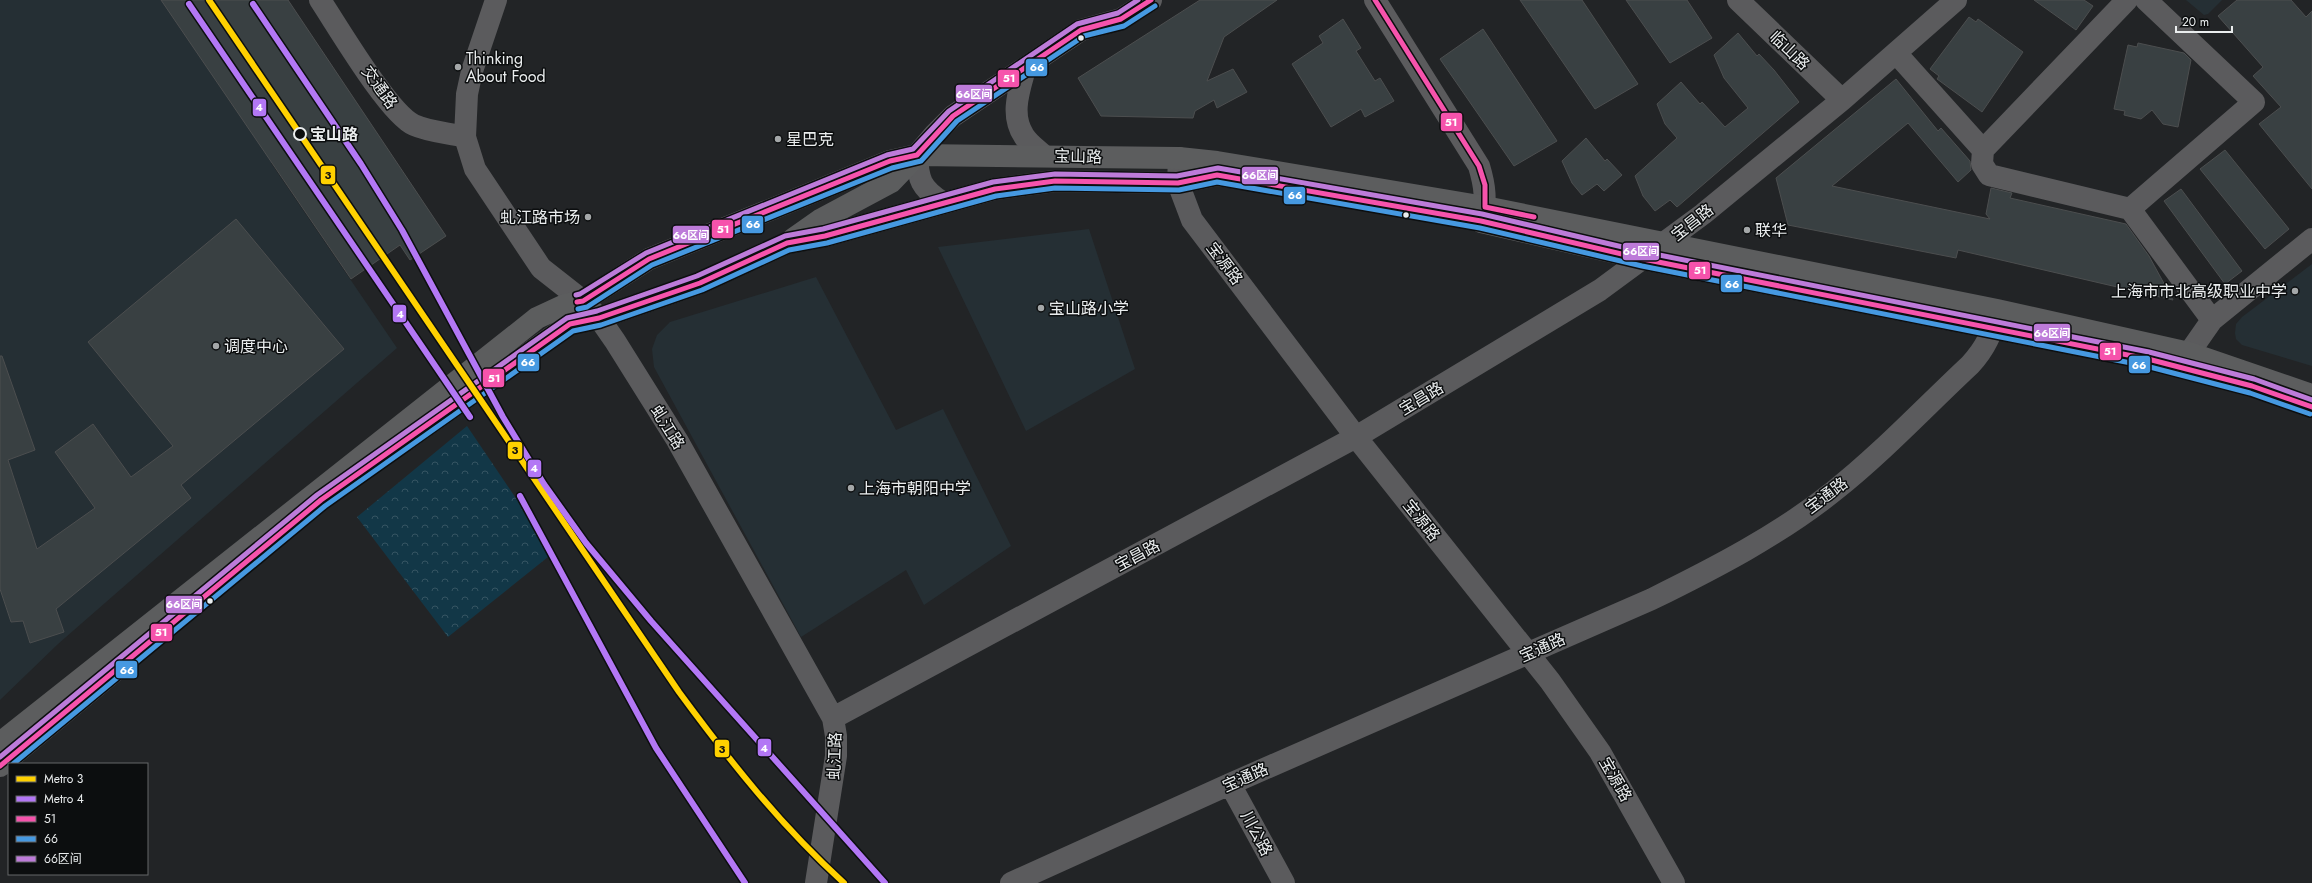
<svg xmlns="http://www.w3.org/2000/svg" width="2312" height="883" font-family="Jost,'Noto Sans SC',sans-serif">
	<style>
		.built { fill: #252f34 }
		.park { fill: url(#park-crowns) }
		.building { fill: #394042; stroke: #4c4e4f }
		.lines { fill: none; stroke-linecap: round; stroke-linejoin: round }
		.minor { stroke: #5b5b5d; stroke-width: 22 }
		.major { stroke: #5c5d5e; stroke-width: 22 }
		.bus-1-casing { stroke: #0c0e0f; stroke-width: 8 }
		.bus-2-casing { stroke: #0c0e0f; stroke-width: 8 }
		.bus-3-casing { stroke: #0c0e0f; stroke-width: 8 }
		.bus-1 { stroke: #f653ac; stroke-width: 5 }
		.bus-2 { stroke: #4699e1; stroke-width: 5 }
		.bus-3 { stroke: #bd7bd9; stroke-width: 5 }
		.metro-1-casing { stroke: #0c0e0f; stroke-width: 9 }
		.metro-2-casing { stroke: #0c0e0f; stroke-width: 9 }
		.metro-1 { stroke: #ffd100; stroke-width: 6 }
		.metro-2 { stroke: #b377f5; stroke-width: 6 }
		.bus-dot { fill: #eaedee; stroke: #0c0e0f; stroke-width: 1.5 }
		.poi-dot { fill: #a4a7a8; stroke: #0c0e0f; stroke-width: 1.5 }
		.stop-dot { fill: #0c0e0f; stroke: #eaedee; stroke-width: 2 }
		.labels { text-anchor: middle; stroke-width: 3; stroke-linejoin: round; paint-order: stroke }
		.street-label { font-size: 16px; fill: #eaedee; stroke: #0c0e0f }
		.poi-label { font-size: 16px; fill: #eaedee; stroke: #0c0e0f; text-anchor: start }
		.stop-label { font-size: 16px; font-weight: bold; fill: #eaedee; stroke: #0c0e0f; text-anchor: start }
		.line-badge { stroke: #0c0e0f; stroke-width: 1.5 }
		.badge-label { font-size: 11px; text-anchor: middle; font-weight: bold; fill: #fff }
		.pale-badge-label { font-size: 11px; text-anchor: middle; font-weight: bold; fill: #111 }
	</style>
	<defs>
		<pattern id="park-crowns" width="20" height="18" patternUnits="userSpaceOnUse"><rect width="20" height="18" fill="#123747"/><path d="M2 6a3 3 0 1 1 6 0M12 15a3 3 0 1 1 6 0" fill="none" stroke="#355462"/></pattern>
	</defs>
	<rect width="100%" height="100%" fill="#222426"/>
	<path class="built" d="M 0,0 L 189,0 L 290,147 L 271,163 L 397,348 L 58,644 L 0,700 Z
		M 2186,0 L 2222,0 L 2208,14 L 2204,15 Z
		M 1089,229 L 1135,369 L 1026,431 L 938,247 Z
		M 2312,264 L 2312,366 L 2242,345 L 2236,339 L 2235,333 L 2236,324 L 2242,317 Z
		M 816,277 L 896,430 L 943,409 L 1011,546 L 924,605 L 906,570 L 801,637 L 654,367 L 652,349 L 657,335 L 670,322 Z"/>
	<path class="park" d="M 467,426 L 553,553 L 448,637 L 357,517 Z"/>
	<path class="building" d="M 161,0 L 288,0 L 446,236 L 410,260 L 400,245 L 351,279 Z
		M 1200,0 L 1277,0 L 1224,37 L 1207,81 L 1233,69 L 1247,92 L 1217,108 L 1214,100 L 1195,111 L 1193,118 L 1101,116 L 1078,78 Z
		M 1520,0 L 1582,0 L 1638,84 L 1595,109 Z
		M 1626,0 L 1687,0 L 1712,38 L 1670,63 Z
		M 2034,0 L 2084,0 L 2093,6 L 2076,30 Z
		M 2237,0 L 2291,0 L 2306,17 L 2312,11 L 2312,189 L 2259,124 L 2281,107 L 2253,76 L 2263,67 L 2218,16 Z
		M 1969,17 L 1976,22 L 1978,19 L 2023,52 L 1982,112 L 1937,79 L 1939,76 L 1930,69 Z
		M 1343,19 L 1361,48 L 1356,51 L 1375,81 L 1380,78 L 1394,101 L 1365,117 L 1361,109 L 1331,127 L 1292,64 L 1323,43 L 1319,36 Z
		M 1483,29 L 1557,141 L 1514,166 L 1440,59 Z
		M 1738,33 L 1757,56 L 1759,54 L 1774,70 L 1799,102 L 1677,207 L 1670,200 L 1655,211 L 1643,196 L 1635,176 L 1677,138 L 1665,124 L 1657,104 L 1681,82 L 1700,104 L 1702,102 L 1725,127 L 1748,108 L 1724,78 L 1714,55 Z
		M 2138,43 L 2184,53 L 2191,60 L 2178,127 L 2163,124 L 2152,110 L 2141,119 L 2124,115 L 2125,111 L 2114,109 L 2128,45 L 2137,47 Z
		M 1896,79 L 1938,131 L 1941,128 L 1970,161 L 1971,170 L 1958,182 L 1908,123 L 1832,186 L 1990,219 L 1986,214 L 1991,188 L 2012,193 L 2010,198 L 2126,224 L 2149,256 L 2173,300 L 1958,250 L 1956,258 L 1788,225 L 1776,178 Z
		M 1586,138 L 1605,161 L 1607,159 L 1622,175 L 1604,191 L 1597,184 L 1582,195 L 1572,183 L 1562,161 Z
		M 2225,150 L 2289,229 L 2265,249 L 2200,169 Z
		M 2181,189 L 2242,271 L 2225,284 L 2164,201 Z
		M 236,219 L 344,349 L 181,485 L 191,498 L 56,609 L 64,632 L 30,643 L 23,621 L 11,622 L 0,589 L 0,356 L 2,356 L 35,450 L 8,460 L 37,549 L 95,508 L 55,452 L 93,424 L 131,477 L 173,446 L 88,342 Z"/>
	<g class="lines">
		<path class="minor" d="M 320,0 C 338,27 389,114 414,125 C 430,132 449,133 465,137
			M 496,0 L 472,71 L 467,94 L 465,137 L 475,169 L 541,268 L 583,301 L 599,318 L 615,341 L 677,440 L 833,718 L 836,736 L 836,756 L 816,883
			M 1375,0 L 1479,166 C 1485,186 1487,201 1481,221
			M 1738,0 L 1842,100
			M 2127,0 L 1983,150 L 1982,164 L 1989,175 L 2130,209 L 2254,102 L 2146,0
			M 1896,53 L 1983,150
			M 1025,69 C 1019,91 1010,115 1024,136 C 1028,143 1038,150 1044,156
			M 1179,158 L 1178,183 L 1192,220 L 1356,437 L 1550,681 L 1600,752 L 1674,883
			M 942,202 C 921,188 918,180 917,155 L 935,134 L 953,116 L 1081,30 L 1121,19 L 1151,0
			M 2130,209 L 2212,320
			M 2185,368 L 2189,353 L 2212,320 L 2312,239
			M 833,718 L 1356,437 L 1600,290 L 1703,214 L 1842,100 L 1956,0
			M 1230,784 L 1284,883
			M 1011,883 L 1230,784 L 1652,599 C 1715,568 1779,535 1834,491 C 1882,453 1925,407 1970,365 C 1985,349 1993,333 1997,311"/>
		<path class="major" d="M 1481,222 L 1643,259 L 2155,360
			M 793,239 L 820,220 L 891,182 L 917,155
			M 406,440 L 570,324 L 599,318 L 700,283 L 787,243 L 825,236 L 995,189 L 1055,181 L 1178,183 L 1217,175 L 1239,178
			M 0,743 L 537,318 L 565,305 L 583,301 L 649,259 L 890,161 L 917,155 L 1179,158 L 1217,162 L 1485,207 L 1997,310 L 2189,353 L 2312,395
			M 0,766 L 122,665"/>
		<defs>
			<path id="bus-1" d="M 1375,0 L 1479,166 L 1485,185 L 1485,207 L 1534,217
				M 577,302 L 583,301 L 649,259 L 890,161 L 917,155 L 953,116 L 1081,30 L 1121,19 L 1151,0
				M 0,766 L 321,500 L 570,324 L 599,318 L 700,283 L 787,243 L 825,236 L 995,189 L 1055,181 L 1178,183 L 1217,175 L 1481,221 L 1643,259 L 2148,359 L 2252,386 L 2312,407"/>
			<path id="bus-2" d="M 578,309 L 587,307 L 652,265 L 892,168 L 921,161 L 957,121 L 1084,36 L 1124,26 L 1155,6
				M 13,764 L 325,506 L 573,331 L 601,325 L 702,290 L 789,250 L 827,243 L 996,196 L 1055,188 L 1179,190 L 1217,182 L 1480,228 L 1642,266 L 2146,366 L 2250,393 L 2310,414"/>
			<path id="bus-3" d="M 576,295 L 580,294 L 646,253 L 887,155 L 913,149 L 949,111 L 1077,24 L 1118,13 L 1138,0
				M 0,757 L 317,495 L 567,318 L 597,311 L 697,276 L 785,236 L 823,229 L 993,182 L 1055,174 L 1177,176 L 1218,168 L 1482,214 L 1644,252 L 2149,352 L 2254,379 L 2312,400"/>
		</defs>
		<use href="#bus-1" class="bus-1-casing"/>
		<use href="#bus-2" class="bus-2-casing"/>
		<use href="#bus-3" class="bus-3-casing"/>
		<use href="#bus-1" class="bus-1"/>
		<use href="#bus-2" class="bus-2"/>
		<use href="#bus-3" class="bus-3"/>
		<defs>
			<path id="metro-1" d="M 209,0 L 679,692 C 729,760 781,826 844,883"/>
			<path id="metro-2" d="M 189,4 L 470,417
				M 253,4 L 361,164 L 402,230 L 503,417 L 544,484 L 586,543 L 651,621 L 885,883
				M 520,496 L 656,748 L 745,883"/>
		</defs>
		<use href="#metro-1" class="metro-1-casing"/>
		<use href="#metro-2" class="metro-2-casing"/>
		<use href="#metro-1" class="metro-1"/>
		<use href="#metro-2" class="metro-2"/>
	</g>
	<g class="bus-dot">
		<circle cx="1081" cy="38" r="3.5"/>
		<circle cx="1406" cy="215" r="3.5"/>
		<circle cx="210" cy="601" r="3.5"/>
	</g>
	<g class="poi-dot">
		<circle cx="458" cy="67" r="4"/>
		<circle cx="778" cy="139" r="4"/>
		<circle cx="588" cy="217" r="4"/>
		<circle cx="1747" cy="230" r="4"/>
		<circle cx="2295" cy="291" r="4"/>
		<circle cx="1041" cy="308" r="4"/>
		<circle cx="216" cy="346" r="4"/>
		<circle cx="851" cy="488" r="4"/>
	</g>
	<circle class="stop-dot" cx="300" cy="134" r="6"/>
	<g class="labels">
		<g class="street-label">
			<text transform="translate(1790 50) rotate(44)" y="6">临山路</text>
			<text transform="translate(380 87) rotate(54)" y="6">交通路</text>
			<text transform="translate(1078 156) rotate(1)" y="6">宝山路</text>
			<text transform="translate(1692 222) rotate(-38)" y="6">宝昌路</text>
			<text transform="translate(1225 263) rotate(53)" y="6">宝源路</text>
			<text transform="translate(1421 398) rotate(-31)" y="6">宝昌路</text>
			<text transform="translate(668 427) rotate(58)" y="6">虬江路</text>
			<text transform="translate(1826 495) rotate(-37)" y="6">宝通路</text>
			<text transform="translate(1422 520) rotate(51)" y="6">宝源路</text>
			<text transform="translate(1137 555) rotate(-28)" y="6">宝昌路</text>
			<text transform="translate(1542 647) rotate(-24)" y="6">宝通路</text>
			<text transform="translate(834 756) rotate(-88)" y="6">虬江路</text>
			<text transform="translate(1245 777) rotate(-24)" y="6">宝通路</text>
			<text transform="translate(1616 779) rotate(60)" y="6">宝源路</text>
			<text transform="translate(1257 833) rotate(62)" y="6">川公路</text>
		</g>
		<g class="poi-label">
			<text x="466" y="64">Thinking<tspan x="466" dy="18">About Food</tspan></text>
			<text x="786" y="145">星巴克</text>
			<text x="580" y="223" text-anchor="end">虬江路市场</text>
			<text x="1755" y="236">联华</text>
			<text x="2287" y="297" text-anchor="end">上海市市北高级职业中学</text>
			<text x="1049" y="314">宝山路小学</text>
			<text x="224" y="352">调度中心</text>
			<text x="859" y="494">上海市朝阳中学</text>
		</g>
		<g class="stop-label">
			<text x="310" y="140">宝山路</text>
		</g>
	</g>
	<g class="line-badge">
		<rect x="1025" y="58" width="23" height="19" rx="4" fill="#4699e1"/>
		<rect x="997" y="69" width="23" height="19" rx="4" fill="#f653ac"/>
		<rect x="955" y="84" width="38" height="19" rx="4" fill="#bd7bd9"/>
		<rect x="252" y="98" width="15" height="19" rx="4" fill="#b377f5"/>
		<rect x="1440" y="112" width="23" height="20" rx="4" fill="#f653ac"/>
		<rect x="320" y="165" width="16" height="20" rx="4" fill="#ffd100"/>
		<rect x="1241" y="166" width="38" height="19" rx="4" fill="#bd7bd9"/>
		<rect x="1283" y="186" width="23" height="19" rx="4" fill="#4699e1"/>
		<rect x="741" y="215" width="23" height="19" rx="4" fill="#4699e1"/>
		<rect x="711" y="219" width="23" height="20" rx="4" fill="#f653ac"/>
		<rect x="672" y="225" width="38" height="19" rx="4" fill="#bd7bd9"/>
		<rect x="1622" y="242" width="38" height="19" rx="4" fill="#bd7bd9"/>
		<rect x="1688" y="261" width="23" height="19" rx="4" fill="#f653ac"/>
		<rect x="1720" y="274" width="23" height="19" rx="4" fill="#4699e1"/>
		<rect x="392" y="304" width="15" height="19" rx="4" fill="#b377f5"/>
		<rect x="2033" y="323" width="38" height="19" rx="4" fill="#bd7bd9"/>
		<rect x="2099" y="342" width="23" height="19" rx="4" fill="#f653ac"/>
		<rect x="517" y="353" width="23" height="19" rx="4" fill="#4699e1"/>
		<rect x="2128" y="355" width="23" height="19" rx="4" fill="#4699e1"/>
		<rect x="482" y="368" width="23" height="20" rx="4" fill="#f653ac"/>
		<rect x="507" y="441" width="16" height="19" rx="4" fill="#ffd100"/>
		<rect x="527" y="459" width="15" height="19" rx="4" fill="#b377f5"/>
		<rect x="165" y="595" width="38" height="19" rx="4" fill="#bd7bd9"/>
		<rect x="150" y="623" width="23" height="19" rx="4" fill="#f653ac"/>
		<rect x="115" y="660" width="23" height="19" rx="4" fill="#4699e1"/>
		<rect x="757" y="738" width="15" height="19" rx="4" fill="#b377f5"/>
		<rect x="714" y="739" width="16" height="19" rx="4" fill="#ffd100"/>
	</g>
	<g class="badge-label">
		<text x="1037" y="71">66</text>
		<text x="1009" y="82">51</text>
		<text x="974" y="98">66区间</text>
		<text x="259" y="111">4</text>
		<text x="1451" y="126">51</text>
		<text x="1260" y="179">66区间</text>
		<text x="1295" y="199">66</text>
		<text x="753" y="228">66</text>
		<text x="723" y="233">51</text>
		<text x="691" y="239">66区间</text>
		<text x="1641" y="255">66区间</text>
		<text x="1700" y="274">51</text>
		<text x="1732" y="288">66</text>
		<text x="400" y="318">4</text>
		<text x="2052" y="337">66区间</text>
		<text x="2110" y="355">51</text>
		<text x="528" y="366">66</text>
		<text x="2139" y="369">66</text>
		<text x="494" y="382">51</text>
		<text x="534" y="472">4</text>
		<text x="184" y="608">66区间</text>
		<text x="161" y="636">51</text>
		<text x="127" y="674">66</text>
		<text x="764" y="752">4</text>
	</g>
	<g class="pale-badge-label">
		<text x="328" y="179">3</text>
		<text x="515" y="454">3</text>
		<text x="722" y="753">3</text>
	</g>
	<rect x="8" y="763" width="140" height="112" fill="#0c0e0f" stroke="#656768"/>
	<rect x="16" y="776" width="20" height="6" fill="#ffd100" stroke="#656768"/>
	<text x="44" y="783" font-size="12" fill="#eaedee">Metro 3</text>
	<rect x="16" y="796" width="20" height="6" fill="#b377f5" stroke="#656768"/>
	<text x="44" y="803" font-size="12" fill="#eaedee">Metro 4</text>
	<rect x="16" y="816" width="20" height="6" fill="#f653ac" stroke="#656768"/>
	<text x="44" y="823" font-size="12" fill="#eaedee">51</text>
	<rect x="16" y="836" width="20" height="6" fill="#4699e1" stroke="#656768"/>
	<text x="44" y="843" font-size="12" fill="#eaedee">66</text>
	<rect x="16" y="856" width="20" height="6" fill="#bd7bd9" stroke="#656768"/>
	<text x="44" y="863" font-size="12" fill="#eaedee">66区间</text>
	<path d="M2176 26v6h56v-6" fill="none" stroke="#eaedee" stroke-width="2"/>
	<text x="2182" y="26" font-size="12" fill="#eaedee" stroke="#0c0e0f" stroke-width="3" paint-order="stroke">20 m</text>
</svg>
